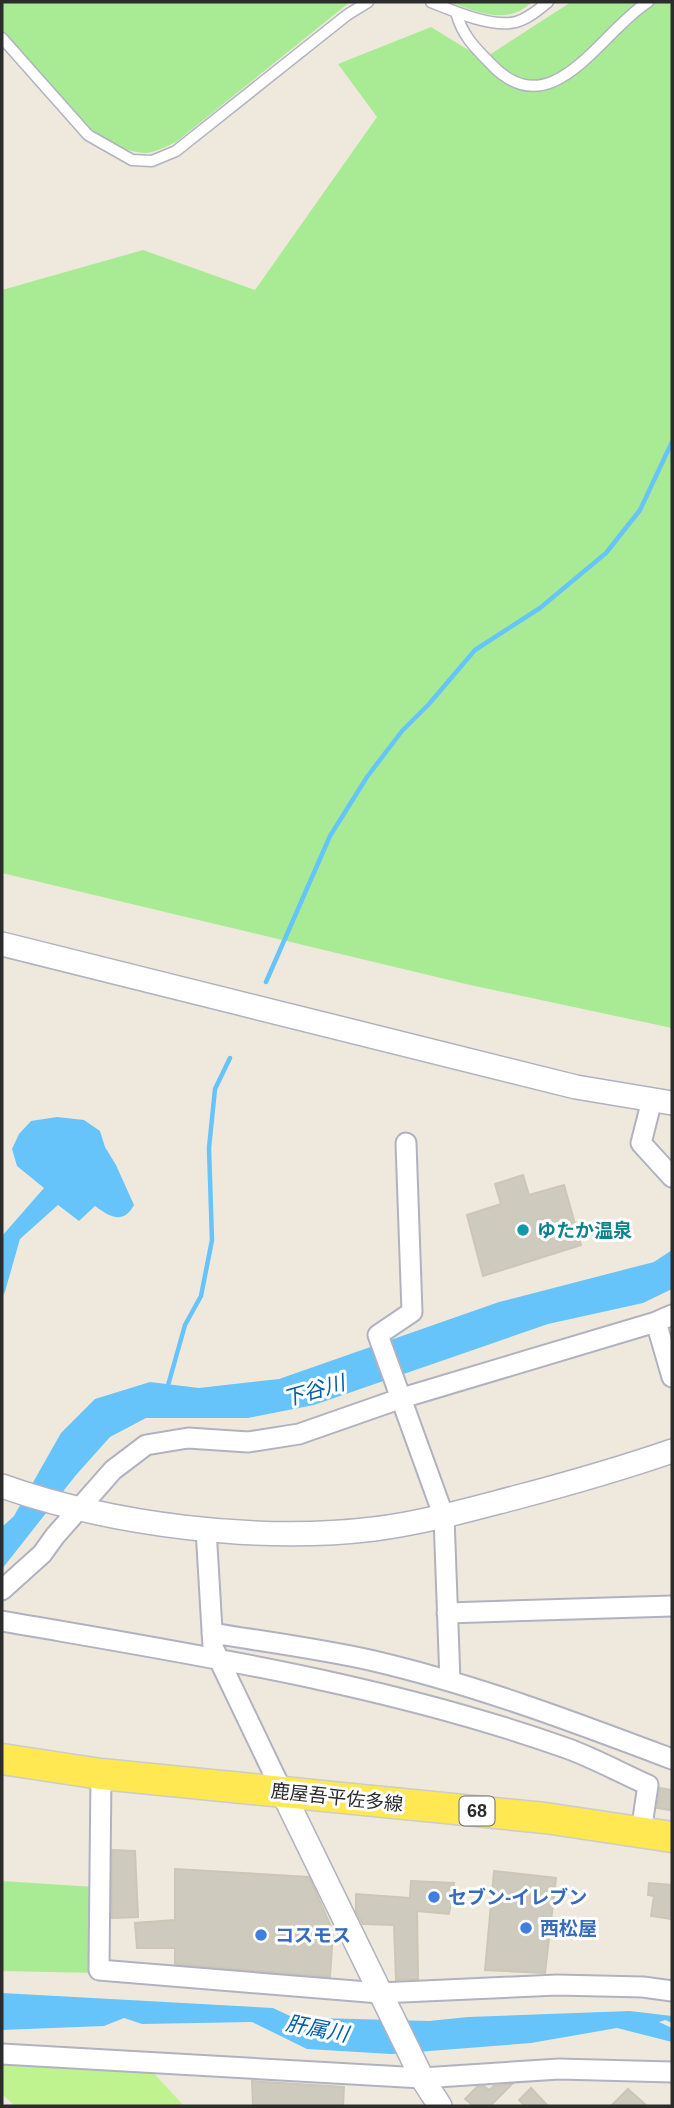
<svg xmlns="http://www.w3.org/2000/svg" width="674" height="2108" font-family="Arial,'Noto Sans JP',sans-serif">
	<style>
		.green { fill: #a9eb94 }
		.pitch { fill: #bef38f }
		.water { fill: #66c4fb }
		.lines { fill: none; stroke-linecap: round; stroke-linejoin: round }
		.stream { stroke: #66c4fb; stroke-width: 4.5 }
		.building { fill: #cecabe; stroke: #cbc6b6; stroke-width: 2 }
		.service-casing { stroke: #b1b2c1; stroke-width: 13 }
		.minor-casing { stroke: #b1b2c1; stroke-width: 23 }
		.tertiary-casing { stroke: #b1b2c1; stroke-width: 26 }
		.primary-casing { stroke: #ccc; stroke-width: 33 }
		.service { stroke: #fff; stroke-width: 10 }
		.minor { stroke: #fff; stroke-width: 19 }
		.tertiary { stroke: #fff; stroke-width: 23 }
		.primary { stroke: #ffe852; stroke-width: 30 }
		.culture-dot { fill: #0f9aa8; stroke: #fff; stroke-width: 2.5 }
		.shop-dot { fill: #3f7fe0; stroke: #fff; stroke-width: 2.5 }
		.labels { text-anchor: middle; stroke-width: 6; stroke-linejoin: round; paint-order: stroke }
		.shield { fill: #fff; stroke: #6b6b6b; stroke-width: 2 }
		.shield-label { font-size: 18px; font-weight: bold; fill: #2c2c2c }
		.culture-label { font-size: 19px; font-weight: bold; fill: #0d838f; stroke: #fff; text-anchor: start }
		.street-label { font-size: 19px; fill: #2c2c2c; stroke: #fff }
		.shop-label { font-size: 19px; font-weight: bold; fill: #366cbe; stroke: #fff; text-anchor: start }
		.water-label { font-size: 21px; font-style: italic; fill: #005fac; stroke: #fff }
	</style>
	<rect width="100%" height="100%" fill="#efe9dd"/>
	<path class="green" d="M 2,2 L 350,2 L 176,142 C 167,146 155,153 145,153 C 92,151 36,71 2,33 Z
		M 449,2 L 532,2 C 507,26 477,12 449,2 Z
		M 571,2 L 672,2 L 672,1028 L 470,985 L 2,873 L 2,290 L 143,250 L 255,290 L 377,117 L 338,64 L 431,27 L 483,59 Z
		M 2,1881 L 95,1887 L 95,1973 L 2,1971 Z"/>
	<path class="pitch" d="M 2,2064 L 149,2068 L 184,2106 L 15,2106 L 2,2094 Z"/>
	<path class="water" d="M 57,1117 L 84,1120 L 100,1131 L 105,1147 L 116,1165 L 134,1205 C 123,1225 110,1217 95,1206 L 79,1221 L 58,1205 L 20,1239 L 4,1295 L 2,1287 L 2,1236 L 44,1188 L 17,1166 L 12,1149 L 19,1134 L 31,1121 Z
		M 672,1250 L 672,1289 L 643,1303 L 548,1324 L 314,1405 L 248,1418 L 146,1418 L 110,1437 L 76,1475 L 2,1569 L 2,1527 L 14,1516 L 61,1433 L 95,1399 L 150,1382 L 199,1388 L 279,1379 L 499,1302 L 654,1262 Z
		M 2,1993 L 273,2008 L 290,2016 L 318,2018 L 429,2021 L 468,2017 L 630,2011 L 672,2016 L 672,2023 L 665,2020 L 659,2022 L 672,2028 L 672,2042 L 617,2028 L 531,2043 L 391,2054 L 307,2049 L 252,2022 L 142,2024 L 124,2018 L 104,2026 L 2,2030 Z"/>
	<g class="lines">
		<path class="stream" d="M 266,982 L 330,836 L 367,777 L 402,731 L 429,704 L 475,650 L 540,608 L 606,553 L 640,510 L 672,442
			M 167,1389 L 185,1325 L 201,1296 L 212,1240 L 209,1148 L 215,1089 L 230,1058"/>
	</g>
	<path class="building" d="M 523,1175 L 529,1195 L 564,1185 L 581,1245 L 483,1276 L 467,1215 L 501,1204 L 495,1184 Z
		M 660,1788 L 672,1790 L 670,1810 L 657,1808 Z
		M 112,1850 L 135,1851 L 138,1917 L 112,1918 Z
		M 175,1869 L 309,1877 L 333,1931 L 330,1977 L 175,1964 L 175,1948 L 137,1948 L 135,1923 L 175,1920 Z
		M 494,1871 L 556,1878 L 545,1973 L 485,1970 Z
		M 411,1881 L 454,1883 L 449,1914 L 417,1911 L 418,1979 L 396,1980 L 394,1925 L 363,1924 L 356,1912 L 356,1894 L 410,1898 Z
		M 649,1883 L 672,1885 L 672,1919 L 651,1916 L 654,1896 L 648,1895 Z
		M 252,2081 L 344,2087 L 343,2106 L 253,2106 Z
		M 512,2084 L 490,2106 L 474,2106 L 465,2099 L 477,2087 L 484,2086 L 489,2090 L 494,2086 Z
		M 531,2088 L 548,2106 L 525,2106 L 519,2100 Z
		M 628,2089 L 647,2106 L 611,2106 Z"/>
	<g class="lines">
		<defs>
			<path id="service" d="M 431,2 C 453,11 492,28 516,22 C 528,19 539,9 548,2
				M 456,12 C 462,35 474,47 491,64 C 552,129 601,31 648,2
				M 2,38 L 88,135 L 132,160 L 152,161 L 176,151 L 347,15 L 368,2"/>
			<path id="minor" d="M 652,1100 L 641,1143 L 672,1177
				M 406,1143 L 412,1312 L 378,1335 L 444,1517 L 450,1681
				M 656,1322 L 672,1377
				M 206,1529 L 213,1647 L 282,1791
				M 2,1590 L 42,1554 L 55,1536 L 113,1470 L 146,1445 L 188,1438 L 248,1442 L 299,1434 L 402,1398 L 656,1322 L 672,1315
				M 447,1613 L 672,1606
				M 2,1621 C 191,1654 383,1683 566,1748 C 594,1758 621,1773 648,1785 L 641,1832
				M 212,1633 C 266,1642 321,1649 374,1661 C 476,1685 574,1722 672,1759
				M 101,1774 L 99,1970 L 380,1993 L 557,1985 L 643,1987 L 672,1991
				M 2,2054 L 422,2078 L 559,2069 L 672,2072"/>
			<path id="tertiary" d="M 2,944 L 576,1087 L 672,1103
				M 2,1486 C 112,1525 258,1543 374,1529 C 422,1523 468,1510 514,1498 C 567,1484 620,1469 672,1451
				M 282,1791 L 422,2078 L 440,2106"/>
			<path id="primary" d="M 2,1759 L 101,1774 L 545,1818 L 672,1837"/>
		</defs>
		<use href="#service" class="service-casing"/>
		<use href="#minor" class="minor-casing"/>
		<use href="#tertiary" class="tertiary-casing"/>
		<use href="#primary" class="primary-casing"/>
		<use href="#service" class="service"/>
		<use href="#minor" class="minor"/>
		<use href="#tertiary" class="tertiary"/>
		<use href="#primary" class="primary"/>
	</g>
	<circle class="culture-dot" cx="523" cy="1230" r="7"/>
	<g class="shop-dot">
		<circle cx="434" cy="1897" r="7"/>
		<circle cx="526" cy="1928" r="7"/>
		<circle cx="261" cy="1935" r="7"/>
	</g>
	<g class="labels">
		<rect class="shield" x="459.5" y="1796.5" width="35" height="29" rx="5"/>
		<g class="shield-label">
			<text x="477" y="1817">68</text>
		</g>
		<g class="culture-label">
			<text x="537" y="1237">ゆたか温泉</text>
		</g>
		<g class="street-label">
			<text transform="translate(337 1797) rotate(6)" y="7">鹿屋吾平佐多線</text>
		</g>
		<g class="shop-label">
			<text x="448" y="1904">セブン-イレブン</text>
			<text x="540" y="1935">西松屋</text>
			<text x="275" y="1942">コスモス</text>
		</g>
		<g class="water-label">
			<text transform="translate(314 1391) rotate(-16)" y="7">下谷川</text>
			<text transform="translate(317 2029) rotate(11)" y="7">肝属川</text>
		</g>
	</g>
	<rect width="674" height="2108" fill="none" stroke="#2c2c2c" stroke-width="7"/>
</svg>
